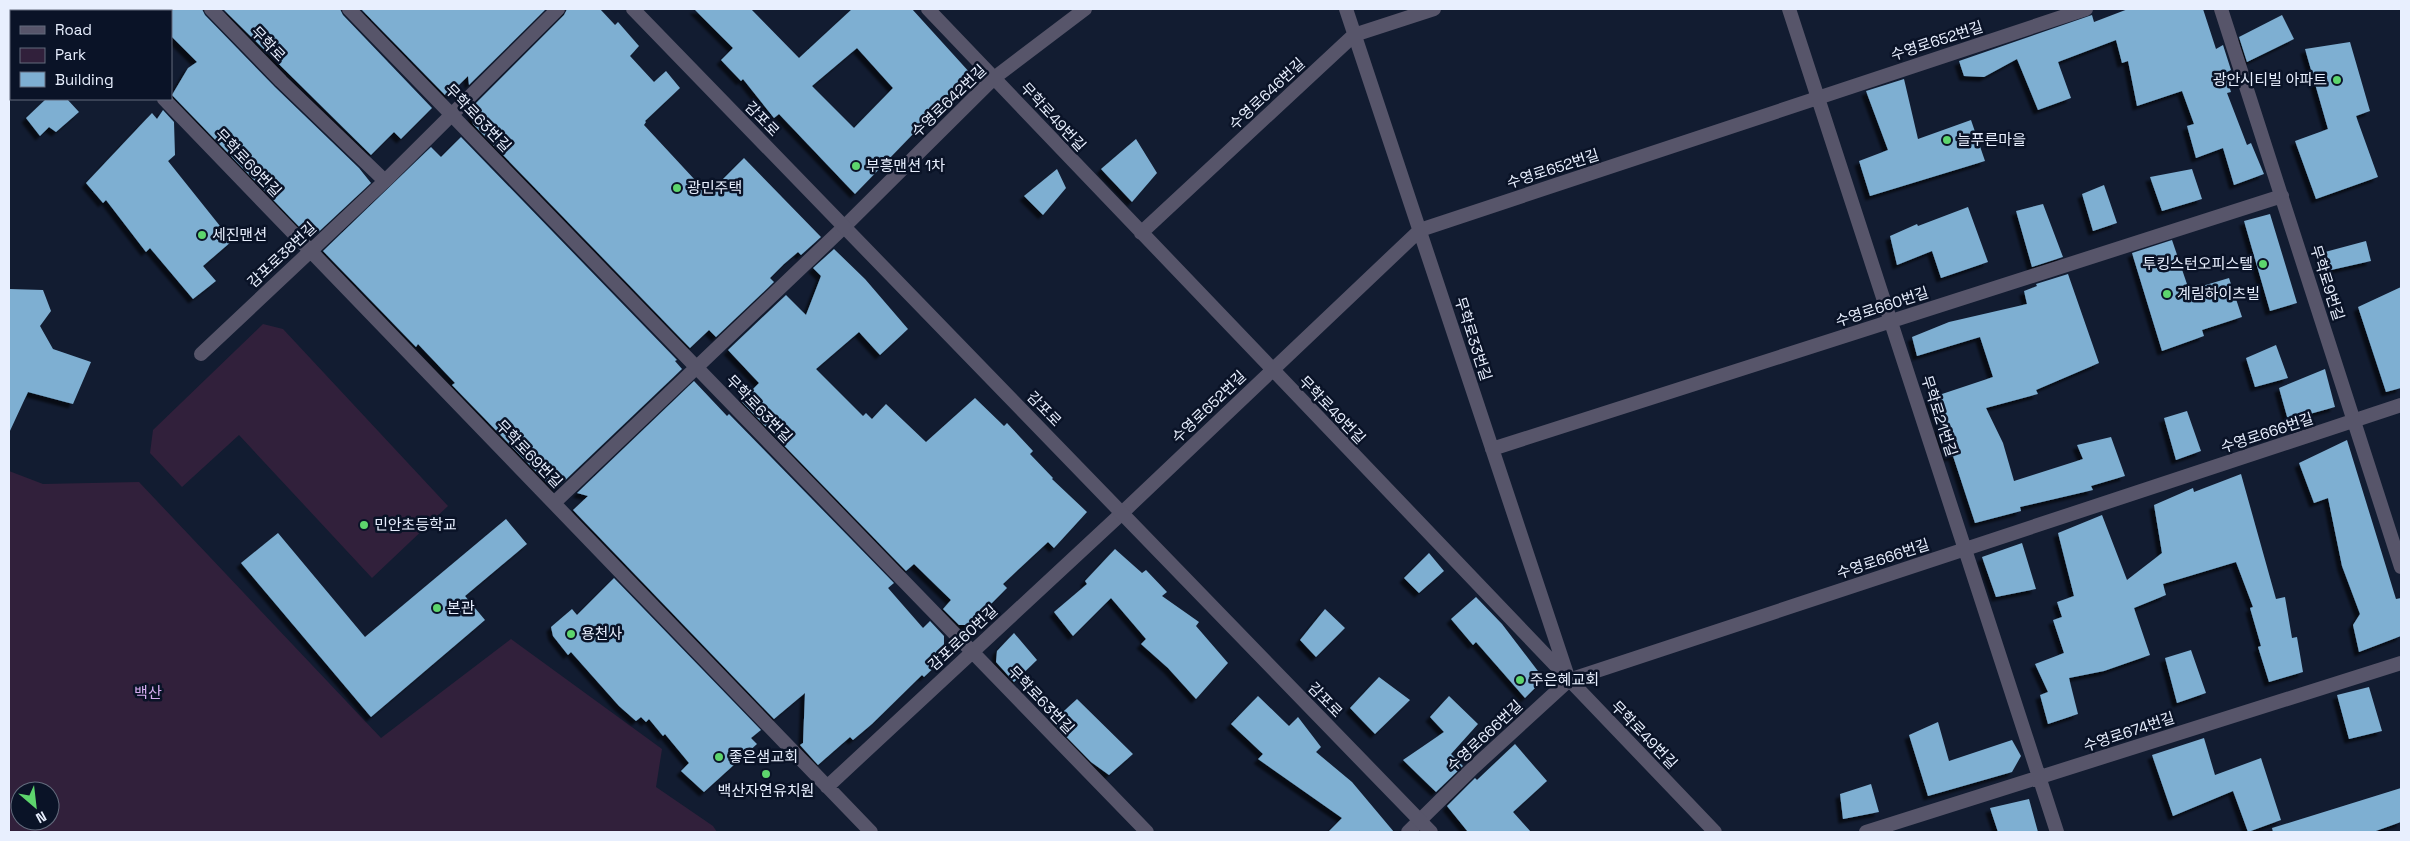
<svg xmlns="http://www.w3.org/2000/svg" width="2410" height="841" font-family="'Space Grotesk','Noto Sans KR',sans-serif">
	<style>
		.green { fill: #31203b; fill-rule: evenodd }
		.building { fill: #7eafd2; fill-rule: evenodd; filter: url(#shadow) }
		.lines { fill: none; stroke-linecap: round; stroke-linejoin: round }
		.minor { stroke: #57556a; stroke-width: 14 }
		.tertiary { stroke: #57556a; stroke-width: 14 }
		.poi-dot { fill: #5dd56d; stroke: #0a1327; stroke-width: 2 }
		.labels { text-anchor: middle; stroke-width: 5; stroke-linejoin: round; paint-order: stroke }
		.street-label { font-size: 15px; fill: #e8effe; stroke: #0a1327 }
		.poi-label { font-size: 15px; fill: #e8effe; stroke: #0a1327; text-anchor: start }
		.park-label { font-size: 15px; fill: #d5acf0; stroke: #0a1327 }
	</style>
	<defs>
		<filter id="shadow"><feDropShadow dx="-4.5" dy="4.5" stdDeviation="1" flood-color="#0009"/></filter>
	</defs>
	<rect width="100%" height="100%" fill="#121c31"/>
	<path class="green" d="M 263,324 L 283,329 L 448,506 L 372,578 L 239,435 L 182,487 L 150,453 L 153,430 Z
		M 9,471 L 43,484 L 139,482 L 381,738 L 511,639 L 662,749 L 656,787 L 713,826 L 717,832 L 9,832 ZM 20,791 L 50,791 L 50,821 L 20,821 Z"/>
	<path class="building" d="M 171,9 L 202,9 L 205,15 L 275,87 L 359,168 L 371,183 L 311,239 L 172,95 L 188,68 L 197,62 L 171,36 Z
		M 223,9 L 340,9 L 343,15 L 432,108 L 401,139 L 394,132 L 371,155 Z
		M 361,9 L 546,9 L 469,85 L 468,76 L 448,96 L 445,95 Z
		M 567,9 L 600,9 L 615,25 L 618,22 L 639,46 L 630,56 L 654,82 L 666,71 L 680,88 L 645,121 L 646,122 L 644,125 L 708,194 L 744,158 L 821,237 L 801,255 L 798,252 L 784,264 L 770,278 L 774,282 L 716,337 L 709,330 L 690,348 L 473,124 L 472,107 L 564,15 Z
		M 694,9 L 751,9 L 799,58 L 852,9 L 912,9 L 971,74 L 855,194 L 779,114 L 774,118 L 743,79 L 741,81 L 721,60 L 733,48 ZM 857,48 L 893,88 L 854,128 L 812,86 Z
		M 2128,9 L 2203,9 L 2216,49 L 2223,45 L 2231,70 L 2225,73 L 2231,92 L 2227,93 L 2247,145 L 2251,143 L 2264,174 L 2234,185 L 2223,148 L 2196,158 L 2187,126 L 2194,124 L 2182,91 L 2137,106 L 2128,61 L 2122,63 L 2116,40 L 2058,62 L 2071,98 L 2038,110 L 2017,59 L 1984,77 L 1964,76 L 1959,61 L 2092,15 L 2094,22 Z
		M 2282,15 L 2294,39 L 2247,62 L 2239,37 Z
		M 2350,42 L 2370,111 L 2356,116 L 2378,177 L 2316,199 L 2295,141 L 2328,129 L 2305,49 Z
		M 1904,79 L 1918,139 L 1971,120 L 1985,161 L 1870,196 L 1859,161 L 1888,150 L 1866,91 Z
		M 46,99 L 67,99 L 79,112 L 56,132 L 49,127 L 40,136 L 26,118 Z
		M 163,110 L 174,122 L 175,155 L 168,161 L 232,241 L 203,266 L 216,281 L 193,299 L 150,248 L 146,252 L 106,200 L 103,203 L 86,183 L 152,113 L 157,119 Z
		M 461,137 L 677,360 L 675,361 L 682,369 L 557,488 L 550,486 L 452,385 L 455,383 L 418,344 L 416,347 L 323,251 L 431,147 L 441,157 Z
		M 1136,139 L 1157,173 L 1132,202 L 1101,169 Z
		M 1057,169 L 1066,188 L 1043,215 L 1024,196 Z
		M 2192,169 L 2202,199 L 2162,211 L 2150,177 Z
		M 2104,185 L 2117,223 L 2093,231 L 2082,194 Z
		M 2043,204 L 2063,257 L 2032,267 L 2016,211 Z
		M 1968,207 L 1988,262 L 1941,278 L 1932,251 L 1897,265 L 1890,236 L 1917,224 L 1918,226 Z
		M 2270,214 L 2297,303 L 2270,311 L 2244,221 Z
		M 2172,240 L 2189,290 L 2229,278 L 2242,317 L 2202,330 L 2204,336 L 2162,351 L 2132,253 Z
		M 2366,241 L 2371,261 L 2331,270 L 2325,252 Z
		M 834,249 L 865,279 L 908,329 L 880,355 L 859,332 L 816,369 L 863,416 L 866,413 L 872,419 L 886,404 L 926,442 L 975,398 L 1004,426 L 1007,423 L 1033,451 L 1030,454 L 1053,478 L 1052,479 L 1087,512 L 1054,548 L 1048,542 L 1003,584 L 1007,588 L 970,625 L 959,625 L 943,609 L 951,600 L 914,564 L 906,571 L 741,401 L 759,383 L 728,350 L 786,295 L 806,315 L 821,276 L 813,268 Z
		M 2068,274 L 2099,363 L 2036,390 L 2038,394 L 1986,408 L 2003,443 L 2014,481 L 2083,459 L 2077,445 L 2111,437 L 2125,476 L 2091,486 L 2093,490 L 2020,507 L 2021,511 L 1975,523 L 1953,456 L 1948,457 L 1938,429 L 1941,428 L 1930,398 L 1993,377 L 1980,337 L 1917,356 L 1912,337 L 1949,322 L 2027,304 L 2024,291 L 2037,286 L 2036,284 Z
		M 2401,287 L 2401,388 L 2386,392 L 2358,307 Z
		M 9,289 L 43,290 L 51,311 L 40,326 L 53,349 L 91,362 L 73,404 L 28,392 L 9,433 Z
		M 2276,345 L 2288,378 L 2255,387 L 2246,358 Z
		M 2325,369 L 2335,407 L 2288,420 L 2279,388 Z
		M 694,381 L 727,416 L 729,414 L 894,583 L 888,588 L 923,628 L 930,621 L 944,636 L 944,658 L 924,677 L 922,675 L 872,724 L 853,740 L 850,737 L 818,765 L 800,745 L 803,743 L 805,693 L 774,719 L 573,510 L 588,496 L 577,493 Z
		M 2187,411 L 2201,451 L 2176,460 L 2164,418 Z
		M 2347,440 L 2396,599 L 2401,598 L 2401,636 L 2359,652 L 2353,625 L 2360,614 L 2342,566 L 2328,498 L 2314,503 L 2299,463 Z
		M 2241,474 L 2276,599 L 2285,597 L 2292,638 L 2297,637 L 2303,672 L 2269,682 L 2258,647 L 2261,646 L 2250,608 L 2253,607 L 2236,562 L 2163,584 L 2166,595 L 2134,608 L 2150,655 L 2104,671 L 2069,678 L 2078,714 L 2048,724 L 2040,695 L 2048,692 L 2035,664 L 2064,653 L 2053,620 L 2062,617 L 2057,602 L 2074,596 L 2058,533 L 2102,515 L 2127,580 L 2162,553 L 2154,505 L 2193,488 L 2194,492 Z
		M 506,519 L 527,544 L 465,596 L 485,620 L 371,717 L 241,563 L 278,533 L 365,637 Z
		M 2022,543 L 2036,589 L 1996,597 L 1982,557 Z
		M 1115,549 L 1142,573 L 1146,570 L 1167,592 L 1162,596 L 1199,622 L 1196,626 L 1228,663 L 1196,699 L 1168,668 L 1141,644 L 1146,639 L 1111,598 L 1073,636 L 1054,612 L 1087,584 L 1085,581 Z
		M 1429,553 L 1444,571 L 1419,593 L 1404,578 Z
		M 614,578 L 761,730 L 751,738 L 757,744 L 704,792 L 681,771 L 689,763 L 665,734 L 663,736 L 649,719 L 646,722 L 641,717 L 636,721 L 619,706 L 571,652 L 568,655 L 553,636 L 551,627 L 572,609 L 577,615 Z
		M 1476,597 L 1502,624 L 1544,679 L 1525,698 L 1476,642 L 1473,645 L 1451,619 Z
		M 1325,609 L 1345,628 L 1316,657 L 1300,640 Z
		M 1014,633 L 1037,660 L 1014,682 L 996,662 L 997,651 Z
		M 2191,650 L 2206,693 L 2177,703 L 2165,658 Z
		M 1379,677 L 1410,700 L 1375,734 L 1350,708 Z
		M 2369,687 L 2382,731 L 2349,739 L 2337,695 Z
		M 1258,696 L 1289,726 L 1298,717 L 1321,747 L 1316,752 L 1352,782 L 1394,832 L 1328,832 L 1342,818 L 1258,759 L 1263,754 L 1231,724 Z
		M 1449,696 L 1478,724 L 1451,754 L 1463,766 L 1436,792 L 1403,760 L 1444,732 L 1430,717 Z
		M 1077,699 L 1133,754 L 1109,775 L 1091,762 L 1052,722 Z
		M 1938,722 L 1949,761 L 2012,740 L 2021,756 L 2012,772 L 1928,796 L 1909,735 Z
		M 2204,738 L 2215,775 L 2261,758 L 2281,820 L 2248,832 L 2233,791 L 2173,816 L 2152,755 Z
		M 1515,744 L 1547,781 L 1513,812 L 1531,832 L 1468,832 L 1447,806 L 1475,778 L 1477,780 Z
		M 1871,784 L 1879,812 L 1843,819 L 1840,794 Z
		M 2401,788 L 2401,822 L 2373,832 L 2273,832 L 2272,828 Z
		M 2029,799 L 2038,832 L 1998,832 L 1990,808 Z"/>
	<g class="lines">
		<path class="minor" d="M 211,9 L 281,81 L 385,181
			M 349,9 L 1147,832
			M 928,9 L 1715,832
			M 1346,9 L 1568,677
			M 1789,9 L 2057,832
			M 2221,9 L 2401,567
			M 72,11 L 74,9
			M 9,75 L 11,73
			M 164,99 L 871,832
			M 1141,233 L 1354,35 L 1434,9
			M 201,354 L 385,181 L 558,9
			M 1492,449 L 2282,196
			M 554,503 L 844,227 L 994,78 L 1085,9
			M 827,787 L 1122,513 L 1420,230 L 2086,9
			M 1408,832 L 1473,768 L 1569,680 L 2401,405
			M 1866,832 L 2401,663"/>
		<path class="tertiary" d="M 633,9 L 1431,832"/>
	</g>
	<g class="poi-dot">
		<circle cx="2337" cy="80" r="5"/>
		<circle cx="1947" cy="140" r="5"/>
		<circle cx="856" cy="166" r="5"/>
		<circle cx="677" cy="188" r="5"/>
		<circle cx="202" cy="235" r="5"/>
		<circle cx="2263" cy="264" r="5"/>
		<circle cx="2167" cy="294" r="5"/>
		<circle cx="364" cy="525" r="5"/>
		<circle cx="437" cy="608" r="5"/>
		<circle cx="571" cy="634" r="5"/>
		<circle cx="1520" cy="680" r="5"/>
		<circle cx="719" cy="757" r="5"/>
		<circle cx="766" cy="774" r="5"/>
	</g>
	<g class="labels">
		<g class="street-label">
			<text transform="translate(1937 41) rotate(-18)" y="5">수영로652번길</text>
			<text transform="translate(268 44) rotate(46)" y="5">무학로</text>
			<text transform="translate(1267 94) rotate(-43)" y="5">수영로646번길</text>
			<text transform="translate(949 101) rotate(-44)" y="5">수영로642번길</text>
			<text transform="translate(1053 117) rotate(47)" y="5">무학로49번길</text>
			<text transform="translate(478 118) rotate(46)" y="5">무학로63번길</text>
			<text transform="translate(762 119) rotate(46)" y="5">감포로</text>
			<text transform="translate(248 163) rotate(46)" y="5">무학로69번길</text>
			<text transform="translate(1553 169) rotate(-18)" y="5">수영로652번길</text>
			<text transform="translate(282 255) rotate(-43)" y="5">감포로38번길</text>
			<text transform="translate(2327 283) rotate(72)" y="5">무학로9번길</text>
			<text transform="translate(1882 307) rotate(-18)" y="5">수영로660번길</text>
			<text transform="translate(1473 339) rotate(72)" y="5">무학로33번길</text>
			<text transform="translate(1209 407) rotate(-44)" y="5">수영로652번길</text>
			<text transform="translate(759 409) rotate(46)" y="5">무학로63번길</text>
			<text transform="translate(1044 409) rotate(46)" y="5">감포로</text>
			<text transform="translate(1332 410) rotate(46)" y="5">무학로49번길</text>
			<text transform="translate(1939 416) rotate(72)" y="5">무학로21번길</text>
			<text transform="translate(2267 433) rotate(-18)" y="5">수영로666번길</text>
			<text transform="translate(529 454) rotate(46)" y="5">무학로69번길</text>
			<text transform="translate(1883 559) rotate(-18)" y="5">수영로666번길</text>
			<text transform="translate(963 638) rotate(-43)" y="5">감포로60번길</text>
			<text transform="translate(1041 700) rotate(46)" y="5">무학로63번길</text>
			<text transform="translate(1325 700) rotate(46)" y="5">감포로</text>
			<text transform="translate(2129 732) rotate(-18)" y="5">수영로674번길</text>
			<text transform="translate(1644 735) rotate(46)" y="5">무학로49번길</text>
			<text transform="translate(1485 736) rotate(-43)" y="5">수영로666번길</text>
		</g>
		<g class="poi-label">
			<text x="2327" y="85" text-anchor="end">광안시티빌 아파트</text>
			<text x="1957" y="145">늘푸른마을</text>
			<text x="866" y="171">부흥맨션 1차</text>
			<text x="687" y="193">광민주택</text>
			<text x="212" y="240">세진맨션</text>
			<text x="2253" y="269" text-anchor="end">투킹스턴오피스텔</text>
			<text x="2177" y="299">계림하이츠빌</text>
			<text x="374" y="530">민안초등학교</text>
			<text x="447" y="613">본관</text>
			<text x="581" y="639">용천사</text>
			<text x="1530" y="685">주은혜교회</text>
			<text x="729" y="762">좋은샘교회</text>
			<text x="766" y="796" text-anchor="middle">백산자연유치원</text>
		</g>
		<g class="park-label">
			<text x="148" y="698">백산</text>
		</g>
	</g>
	<rect width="2410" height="841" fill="none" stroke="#e8effe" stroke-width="20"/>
	<rect x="10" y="10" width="162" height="90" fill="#0a1327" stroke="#636b7d"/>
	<rect x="20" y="26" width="25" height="8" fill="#57556a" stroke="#636b7d"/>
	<text x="55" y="35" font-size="15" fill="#e8effe">Road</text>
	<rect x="20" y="48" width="25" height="15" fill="#31203b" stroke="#636b7d"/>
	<text x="55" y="60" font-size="15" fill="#e8effe">Park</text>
	<rect x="20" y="72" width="25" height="15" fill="#7eafd2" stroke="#636b7d"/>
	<text x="55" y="85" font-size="15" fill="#e8effe">Building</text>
	<g transform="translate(35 806) rotate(152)"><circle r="24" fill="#0a1327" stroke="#636b7d"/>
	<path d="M0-4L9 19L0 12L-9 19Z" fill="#5dd56d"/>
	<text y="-8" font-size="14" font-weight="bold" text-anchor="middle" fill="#e8effe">N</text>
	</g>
</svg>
